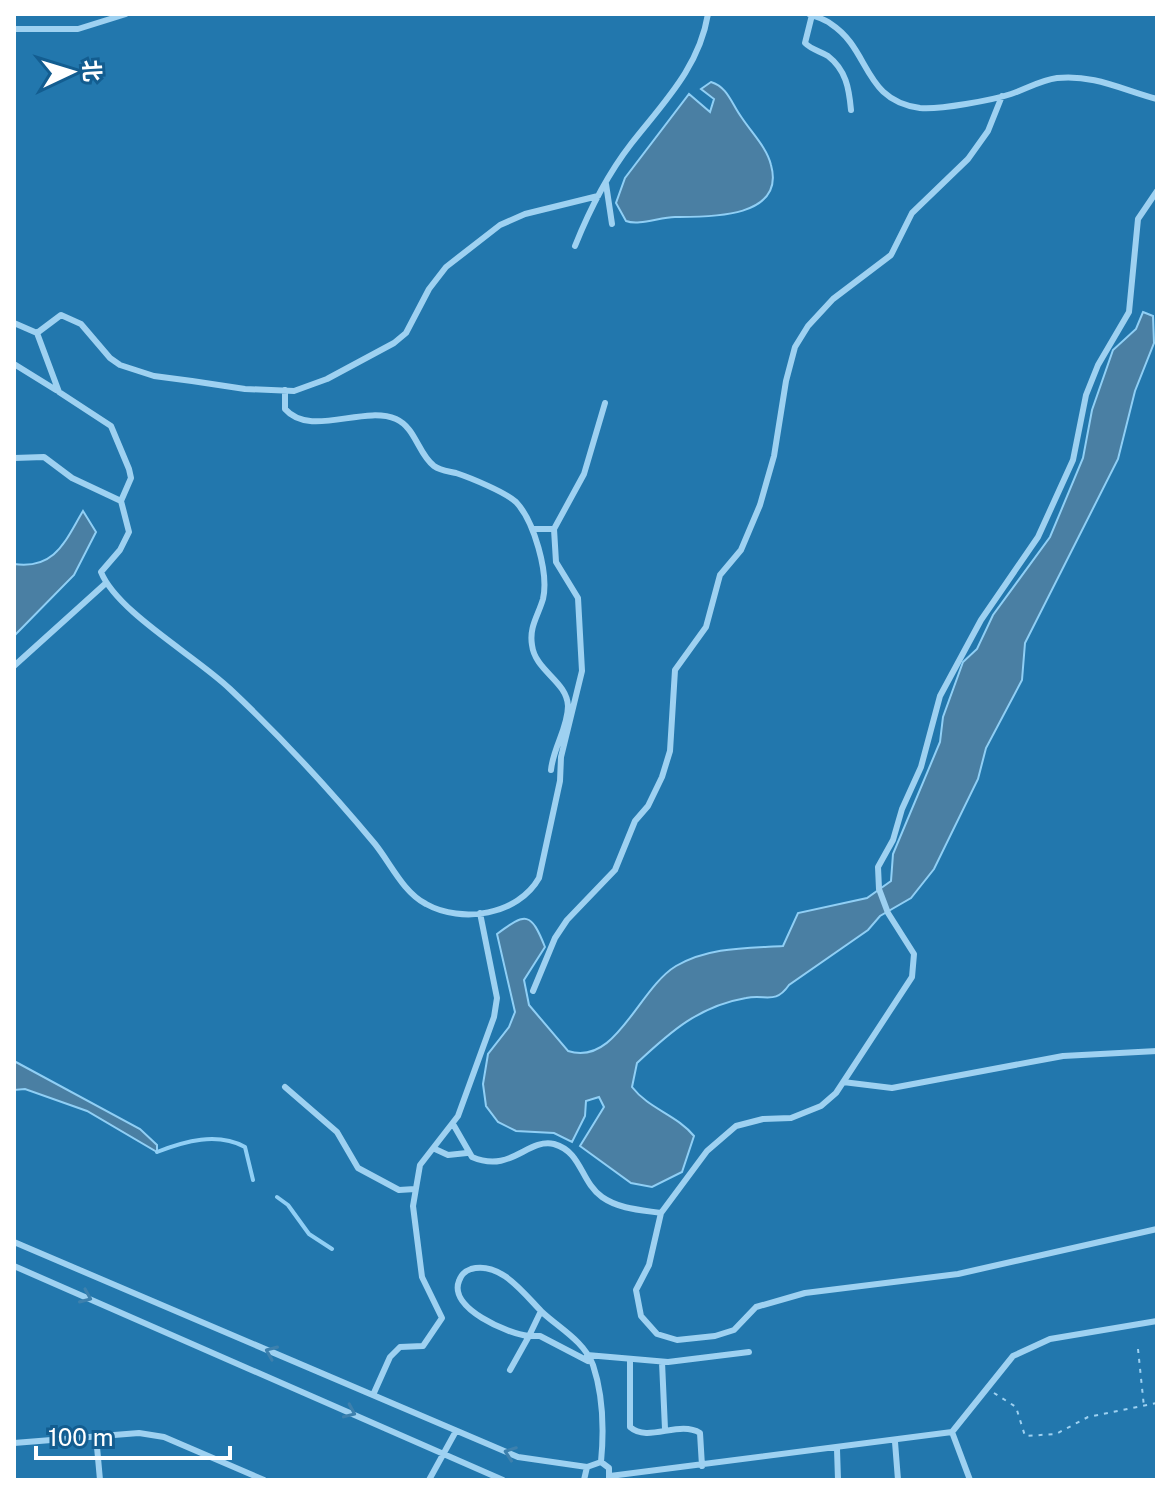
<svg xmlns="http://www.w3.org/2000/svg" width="1171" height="1494" font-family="'Public Sans','Noto Sans SC',sans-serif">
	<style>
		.green { fill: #2277ad }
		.water { fill: #4a7fa3; stroke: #90cff5; stroke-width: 2 }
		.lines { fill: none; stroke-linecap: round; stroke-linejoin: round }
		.stream { stroke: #90cff5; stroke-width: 4 }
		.path { stroke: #9ed1f1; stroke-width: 2; stroke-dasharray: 4 6; stroke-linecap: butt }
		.service { stroke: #9ed1f1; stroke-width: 6 }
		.oneway { stroke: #3d80ad }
	</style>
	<rect width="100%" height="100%" fill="#135d90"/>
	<path class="green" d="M 14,14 L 1157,14 L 1157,1480 L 14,1480 Z"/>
	<path class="water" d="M 711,82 C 728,87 732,105 742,118 C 752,133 767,148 771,165 C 786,219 707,217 675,217 C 660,217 639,226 626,221 L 616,203 L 625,178 L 689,94 L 710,112 L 714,99 L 701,89 Z
		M 1143,312 L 1153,316 L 1154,343 L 1135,391 L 1118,459 L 1025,643 L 1022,680 L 986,748 L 978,779 L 934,869 L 911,898 L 880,916 L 868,930 L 789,985 C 775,1005 766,994 746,998 C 699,1006 670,1032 637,1063 L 632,1087 C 649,1109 677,1115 694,1136 L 682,1172 L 652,1187 L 631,1183 L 580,1146 L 604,1107 L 599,1097 L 586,1101 L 585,1116 L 572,1142 L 554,1133 L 516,1131 L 498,1122 L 486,1106 L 483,1084 L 488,1054 L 509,1027 L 515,1012 L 497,934 C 526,912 531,912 545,947 L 524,980 L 529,1005 L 568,1051 C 616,1067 638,989 676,966 C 708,947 746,948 783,946 L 798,913 L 867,898 L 891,881 L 893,854 L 940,742 L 943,717 L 963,662 L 977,649 L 993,615 L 1050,537 L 1083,458 L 1092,410 L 1113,350 L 1136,329 Z
		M 83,511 L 96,532 L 74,575 L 14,636 L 14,564 C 56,570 66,539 83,511 Z
		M 14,1061 L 140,1129 L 157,1145 L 157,1152 L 87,1111 L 25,1089 L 14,1090 Z"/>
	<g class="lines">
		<path class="stream" d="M 157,1152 C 185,1141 217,1132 245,1147 L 253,1180
			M 277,1197 L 288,1205 L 309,1234 L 332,1249"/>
		<path class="path" d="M 1138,1349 L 1144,1407
			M 994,1393 L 1016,1407 L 1025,1436 L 1056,1434 L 1088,1417 L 1157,1403"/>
		<path class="service" d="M 809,14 C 816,17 825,19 831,24 C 871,50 862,100 920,108 C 939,110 993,100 1011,94 C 1026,89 1041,80 1057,78 C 1093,74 1123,90 1157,99
			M 812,15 L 805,43 C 812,50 820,51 828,56 C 846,70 849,88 851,110
			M 14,29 L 78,29 L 126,14
			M 606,184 L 612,224
			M 1157,191 L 1138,219 L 1129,312 L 1098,365 L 1086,395 L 1073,460 L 1038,537 L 981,620 L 940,696 L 921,767 L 902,809 L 893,840 L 878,867 L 879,889 L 888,913 L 914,954 L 912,977 L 836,1093 L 821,1106 L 791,1118 L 763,1119 L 736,1126 L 707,1151 L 661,1213 L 649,1265 L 636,1290 L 641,1316 L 657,1334 L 677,1340 L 715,1336 L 734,1330 L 756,1307 L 805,1293 L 958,1274 L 1157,1229
			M 598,196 L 525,214 L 500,225 L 446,267 L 429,289 L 406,333 L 394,343 L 327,379 L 294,391 L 245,389 L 192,381 L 154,376 L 120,365 L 110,358 L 81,324 L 61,315 L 37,333 L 59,392 L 111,426 L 129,469 L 131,478 L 121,501 L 129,532 L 120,550 L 101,572 C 117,612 197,657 230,689 C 281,737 330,790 375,844 C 391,864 403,892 426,904 C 462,924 518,915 539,878 L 560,781 L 561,757 L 582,671 L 578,598 L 556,562 L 554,529 L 584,474 L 605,403
			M 575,246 C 589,211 607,175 631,144 C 663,103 699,68 708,14
			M 14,323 L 37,333
			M 14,364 L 56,390
			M 285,390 L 285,409 C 310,438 363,405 396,419 C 416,428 418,454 434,466 C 441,471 448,471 456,473 C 471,478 505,492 516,502 C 534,521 549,573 543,599 C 538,616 529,627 532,645 C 535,671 567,681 568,706 C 568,728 553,748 551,770
			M 14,458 L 44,457 L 72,478 L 121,501
			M 533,529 L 554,529
			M 14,666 L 106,583
			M 533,991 L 555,938 L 567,920 L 615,870 L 635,821 L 648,806 L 662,777 L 670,751 L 675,670 L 706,627 L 720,575 L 741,550 L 760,505 L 774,456 L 786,381 L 795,347 L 808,326 L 833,299 L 891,255 L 912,213 L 968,159 L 988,131 L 1002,96
			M 843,1082 L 892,1088 L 1063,1056 L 1157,1051
			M 285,1087 L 337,1132 L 358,1168 L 399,1190 L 415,1189
			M 453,1124 L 472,1157 C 511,1174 527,1138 554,1144 C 582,1152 580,1181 602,1197 C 619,1209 641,1210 661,1213
			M 435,1149 L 448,1155 L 467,1153
			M 14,1242 L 518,1457 L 587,1467 L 601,1462 L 609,1468 L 609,1480
			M 14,1266 L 503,1480
			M 541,1311 L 529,1336 C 508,1334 448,1308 459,1281 C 461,1275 465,1271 471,1269 C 501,1261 524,1294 542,1312 C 559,1328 584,1341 593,1365 C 603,1395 604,1431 601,1462
			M 587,1355 L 668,1362 L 749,1352
			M 630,1359 L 630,1427 C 648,1443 679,1420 700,1433 L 702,1466
			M 662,1362 L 665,1429
			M 510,1370 L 529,1336 L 540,1336 L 588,1361
			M 373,1395 L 390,1357 L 400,1347 L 423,1346 L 442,1318 L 422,1277 L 413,1206 L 420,1165 L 458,1116 L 494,1017 L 497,998 L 480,913
			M 952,1432 L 970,1480
			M 96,1436 L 100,1480
			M 895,1442 L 898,1480
			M 14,1443 L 139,1433 L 164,1437 L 264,1480
			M 837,1449 L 838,1480
			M 610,1476 L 952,1432 L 1013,1356 L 1050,1339 L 1157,1321
			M 429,1480 L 456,1431
			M 584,1480 L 587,1467"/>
	</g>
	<defs><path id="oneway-chevron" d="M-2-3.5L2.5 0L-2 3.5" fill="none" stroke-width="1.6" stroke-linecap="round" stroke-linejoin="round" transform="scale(2)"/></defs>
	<g class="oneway">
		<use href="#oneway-chevron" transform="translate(86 1297) rotate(23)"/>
		<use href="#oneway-chevron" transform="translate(271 1352) rotate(-157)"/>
		<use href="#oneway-chevron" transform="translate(350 1412) rotate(24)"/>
		<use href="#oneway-chevron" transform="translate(510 1453) rotate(-160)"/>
	</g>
	<rect width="1171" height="1494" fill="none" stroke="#ffffff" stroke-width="32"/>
	<g transform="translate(72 72) rotate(86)" stroke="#135d90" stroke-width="6" paint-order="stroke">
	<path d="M0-6L14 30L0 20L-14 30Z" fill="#ffffff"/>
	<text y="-12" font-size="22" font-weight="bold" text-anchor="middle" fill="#ffffff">北</text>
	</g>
	<path d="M36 1446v12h194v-12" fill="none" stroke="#ffffff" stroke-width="4"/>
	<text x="48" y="1446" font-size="24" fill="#ffffff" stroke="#135d90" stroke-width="6" paint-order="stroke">100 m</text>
</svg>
